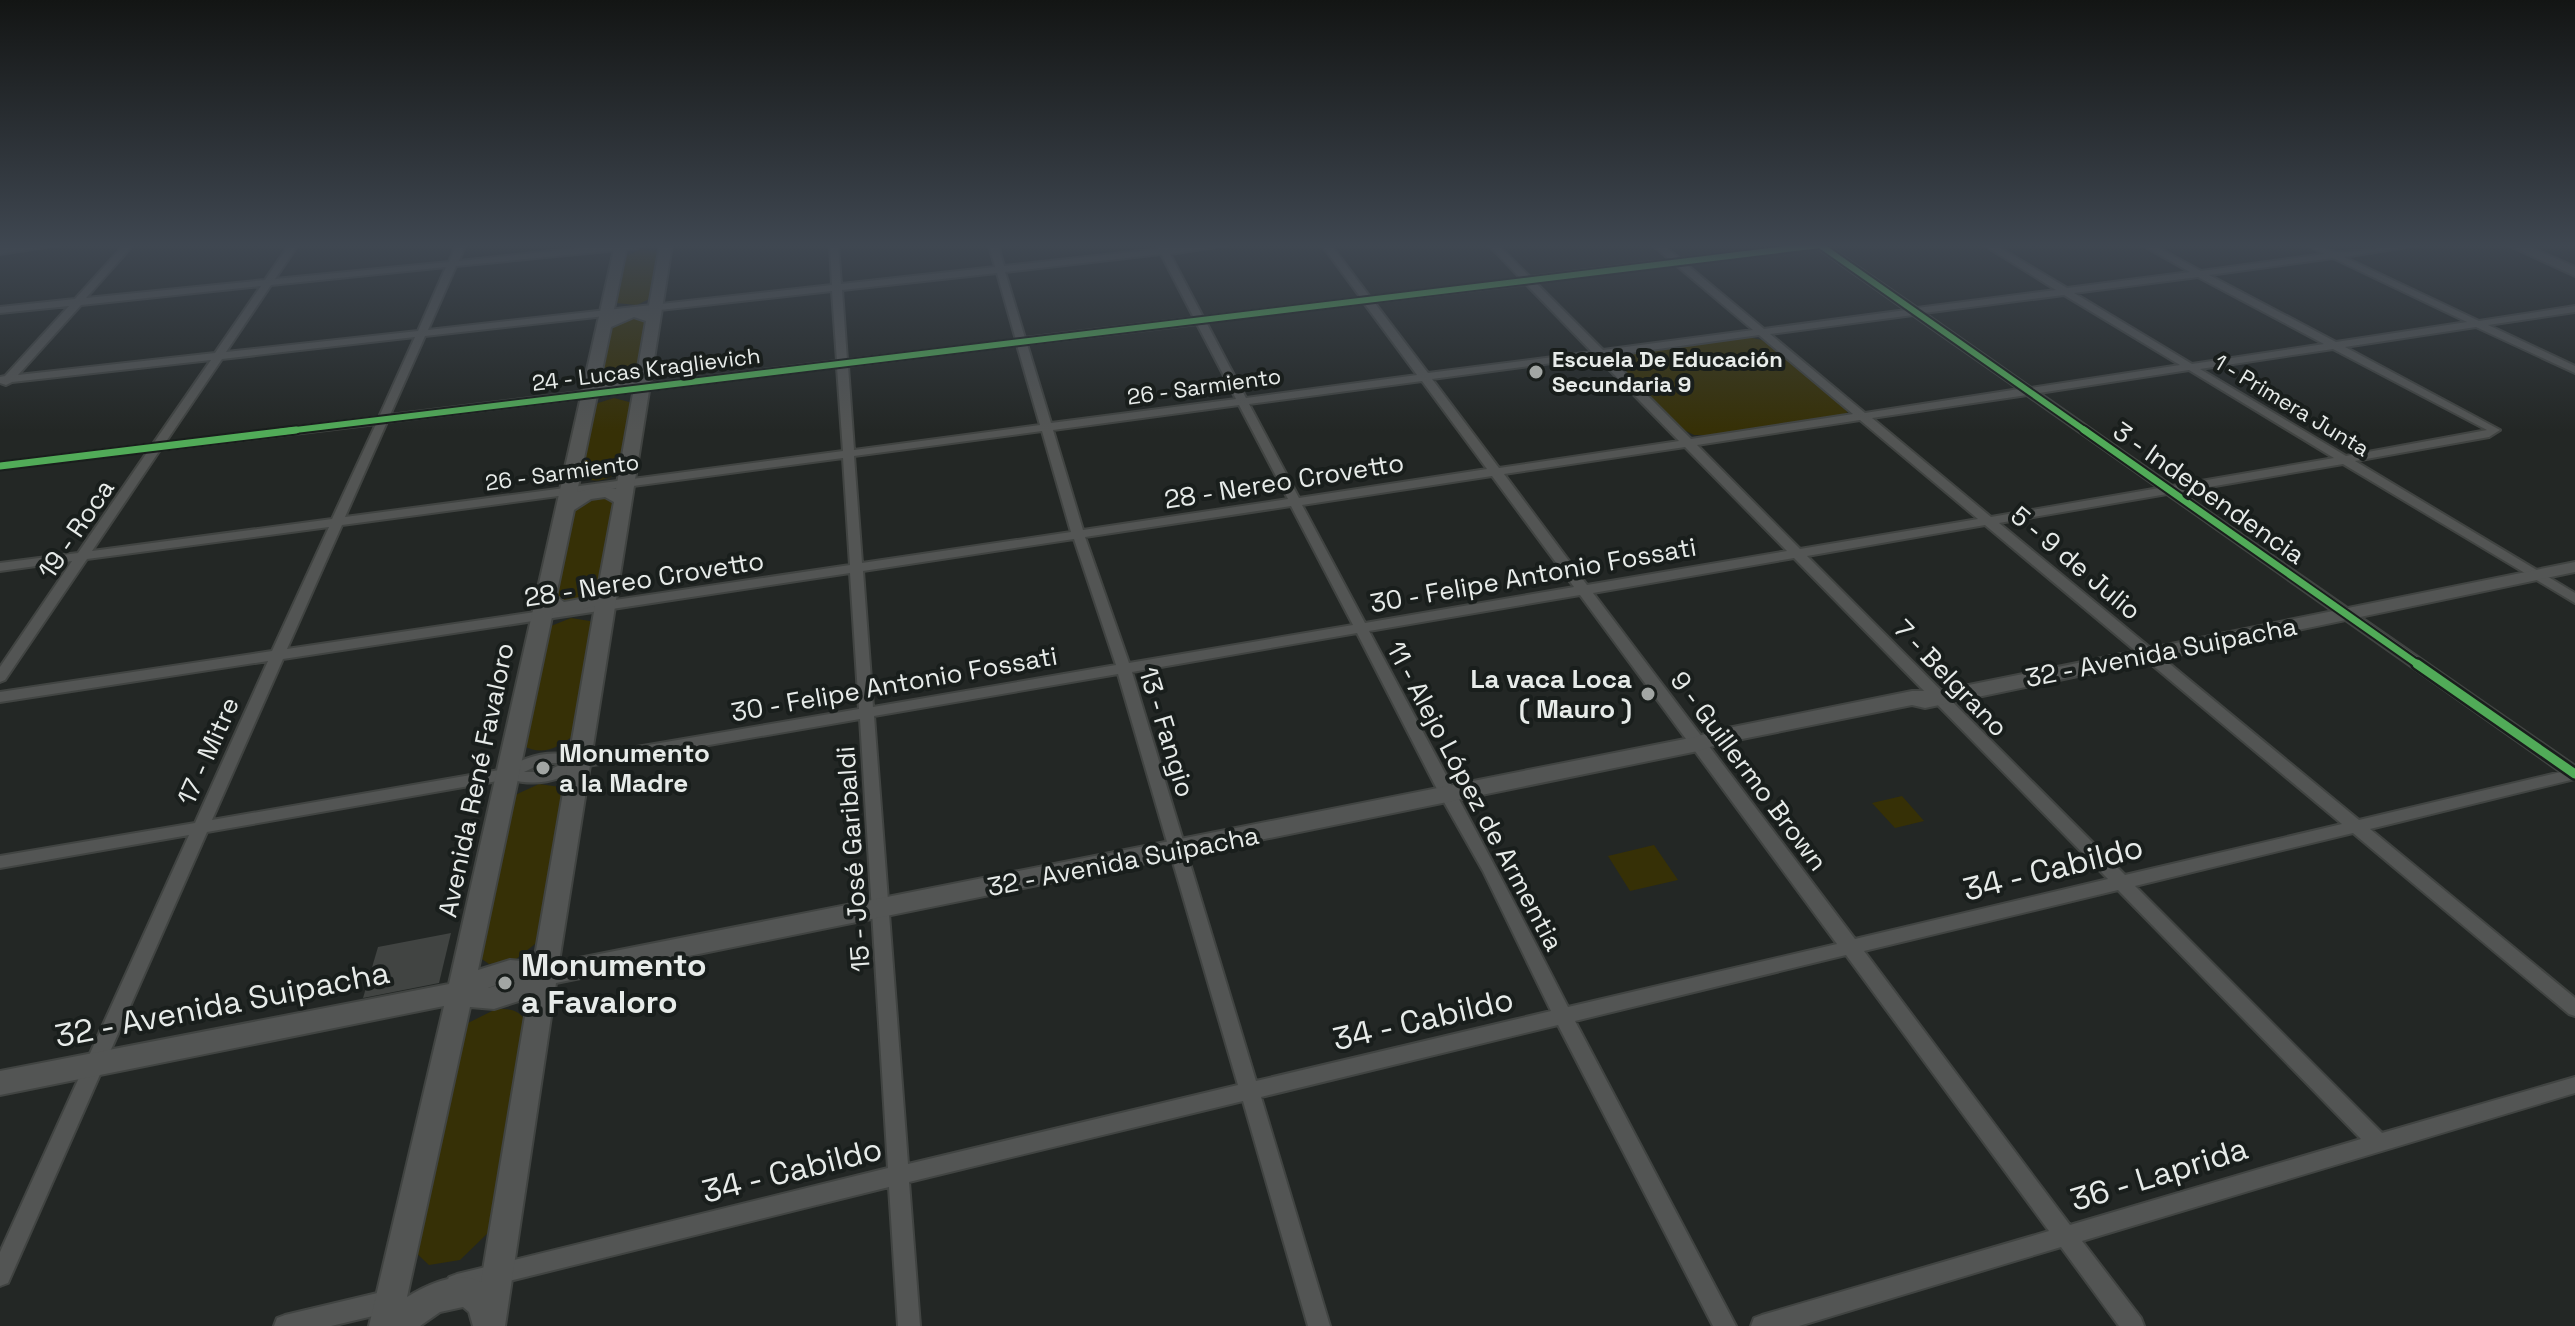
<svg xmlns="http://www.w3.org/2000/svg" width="2575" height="1326" font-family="'Space Grotesk',sans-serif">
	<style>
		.green { fill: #363006 }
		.building { fill: #414442 }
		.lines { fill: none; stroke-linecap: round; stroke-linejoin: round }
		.street-casing { stroke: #414442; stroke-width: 4 }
		.secondary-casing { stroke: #414442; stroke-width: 4 }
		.street { fill: #535554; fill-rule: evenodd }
		.secondary { fill: #535554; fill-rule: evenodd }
		.cycleway-far2-casing { stroke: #191e1c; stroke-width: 10 }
		.cycleway-far1-casing { stroke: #191e1c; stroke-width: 11 }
		.cycleway-casing { stroke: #191e1c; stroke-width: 14 }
		.cycleway-far2 { stroke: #51ab58; stroke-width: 6 }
		.cycleway-far1 { stroke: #51ab58; stroke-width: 7 }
		.cycleway { stroke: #51ab58; stroke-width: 9 }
		.poi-dot { fill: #a2a6a4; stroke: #191e1c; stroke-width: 3 }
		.labels { text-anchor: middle; stroke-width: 8; stroke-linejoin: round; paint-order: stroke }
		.far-poi-label { font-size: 22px; font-weight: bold; fill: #e7ebe9; stroke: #191e1c; text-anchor: start }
		.far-street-label { font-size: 22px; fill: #e7ebe9; stroke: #191e1c }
		.street-label { font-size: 26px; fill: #e7ebe9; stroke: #191e1c }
		.poi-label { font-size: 26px; font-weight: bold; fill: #e7ebe9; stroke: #191e1c; text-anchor: end }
		.near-street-label { font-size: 32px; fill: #e7ebe9; stroke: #191e1c }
		.near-poi-label { font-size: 32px; font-weight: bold; fill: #e7ebe9; stroke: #191e1c; text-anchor: start }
	</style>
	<rect width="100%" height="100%" fill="#232725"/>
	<path class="green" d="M 642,249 L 658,252 L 649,299 L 637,305 L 616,303 L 626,256 Z
		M 629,317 L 646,321 L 636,377 C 623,383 613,388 599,382 L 611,325 Z
		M 1747,337 L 1767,341 L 1848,412 L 1839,417 L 1713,435 L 1694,435 L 1680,428 L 1614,361 L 1620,353 Z
		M 614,398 L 633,403 L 621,471 C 608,480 595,484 580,477 L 594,408 L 598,403 Z
		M 594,498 L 611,499 L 614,503 L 599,588 C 583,598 571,606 553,596 L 571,509 Z
		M 571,618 L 590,621 L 594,626 L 575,734 C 559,748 542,757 522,745 L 545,633 L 551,626 Z
		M 539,784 L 560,787 L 565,794 L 540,940 L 515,960 L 489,964 L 476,955 L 508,804 L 515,795 Z
		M 1902,796 L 1924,821 L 1895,828 L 1872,803 Z
		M 1654,845 L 1678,880 L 1630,891 L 1608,856 Z
		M 496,1009 C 511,1009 519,1009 527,1023 L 491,1230 L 460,1260 L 429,1265 L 414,1251 L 460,1037 L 468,1023 Z"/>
	<path class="building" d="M 451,933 L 439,983 L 363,998 L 378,947 Z"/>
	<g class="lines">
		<defs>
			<path id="street" d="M 27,245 L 58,245 L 0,254 L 0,248 Z
				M 124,245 L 133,245 L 86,298 L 265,280 L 289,245 L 298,245 L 275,279 L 449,262 L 456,245 L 465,245 L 459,261 L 609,245 L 642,245 L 638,248 L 456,266 L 428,330 L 832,285 L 830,245 L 838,245 L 841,284 L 995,267 L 989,245 L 998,245 L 1004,266 L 1159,249 L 1157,245 L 1166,245 L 1167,248 L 1227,245 L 1170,254 L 1203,317 L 1361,298 L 1322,245 L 1331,245 L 1370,297 L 1521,279 L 1489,245 L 1498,245 L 1530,277 L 1670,260 L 1653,245 L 1663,245 L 1680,259 L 1795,245 L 1826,245 L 1917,308 L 2056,290 L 1984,245 L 1995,245 L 2067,288 L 2190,272 L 2142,245 L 2153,245 L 2201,271 L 2324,254 L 2308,245 C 2321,245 2329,252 2339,252 C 2365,252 2391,245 2418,245 L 2344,257 L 2479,321 L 2575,306 L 2575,312 L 2488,325 L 2575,366 L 2575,373 L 2476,327 L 2345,347 L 2500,430 L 2489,437 L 2355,461 L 2575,593 L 2575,603 L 2343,464 L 2180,492 L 2575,766 L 2575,779 L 2370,829 L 2575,998 L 2575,1016 L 2569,1014 L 2353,833 L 2135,886 L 2382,1133 L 2575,1077 L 2575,1093 L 2082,1241 L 2141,1318 L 2144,1326 L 2119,1326 L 2061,1247 L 1799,1326 L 1751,1326 L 1754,1318 L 1762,1315 L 2049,1231 L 1846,955 L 1575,1021 L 1736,1326 L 1713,1326 L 1558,1025 L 1261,1097 L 1330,1326 L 1308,1326 L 1243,1101 L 909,1182 L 920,1326 L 898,1326 L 889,1187 L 457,1294 L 449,1291 L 446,1284 L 449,1277 L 457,1274 L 888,1168 L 860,719 L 582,767 C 559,781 536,787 509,779 L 207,832 L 8,1283 L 0,1286 L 0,1252 L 189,835 L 0,868 L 0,856 L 195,823 L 268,661 L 0,702 L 0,692 L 272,651 L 329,527 L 87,559 L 5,680 L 0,682 L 0,667 L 72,561 L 0,571 L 0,563 L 78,553 L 148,451 L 0,469 L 0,463 L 153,444 L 211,360 L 12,382 L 6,385 L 0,383 L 0,377 L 5,376 L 69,306 L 0,313 L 0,307 L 75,299 ZM 1818,248 L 1906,310 L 1764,329 L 1686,264 ZM 1161,254 L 1194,318 L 1025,338 L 1005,272 ZM 2333,258 L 2467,322 L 2336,342 L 2209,275 ZM 1676,265 L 1753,330 L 1603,350 L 1535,282 ZM 446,267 L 418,331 L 226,352 L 271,285 ZM 997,273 L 1016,340 L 847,360 L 842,290 ZM 2198,277 L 2324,344 L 2192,364 L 2074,293 ZM 1526,284 L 1592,352 L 1428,373 L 1374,302 ZM 261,286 L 215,353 L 18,375 L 81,305 ZM 832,291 L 837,361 L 390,415 L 425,336 ZM 2064,295 L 2180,365 L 2031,388 L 1924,313 ZM 1364,303 L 1417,375 L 1246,398 L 1206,322 ZM 1913,315 L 2019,389 L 1865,413 L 1770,334 ZM 1197,324 L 1236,399 L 1051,423 L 1027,344 ZM 1759,335 L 1853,414 L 1691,439 L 1608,356 ZM 415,337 L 379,417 L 165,443 L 222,359 ZM 1017,345 L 1040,425 L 854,450 L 848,366 ZM 2333,349 L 2487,430 L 2346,456 L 2200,369 ZM 1597,357 L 1679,441 L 1499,468 L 1432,379 ZM 837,367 L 843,451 L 345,517 L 387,422 ZM 2189,370 L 2334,458 L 2172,486 L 2039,393 ZM 1422,381 L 1487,469 L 1299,498 L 1249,404 ZM 2027,395 L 2159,488 L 1991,517 L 1872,418 ZM 1239,405 L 1288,499 L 1083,530 L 1053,430 ZM 1860,420 L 1978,519 L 1800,549 L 1697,445 ZM 376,424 L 332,519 L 92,551 L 160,450 ZM 1042,431 L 1071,532 L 862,563 L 854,456 ZM 1685,447 L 1787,551 L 1587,585 L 1504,474 ZM 843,458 L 850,565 L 287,649 L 342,525 ZM 1492,476 L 1574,587 L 1365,623 L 1302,505 ZM 2167,494 L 2561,772 L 2359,820 L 1999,523 ZM 1291,506 L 1353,625 L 1129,663 L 1085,537 ZM 1985,525 L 2342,824 L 2125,875 L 1807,556 ZM 1074,539 L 1116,665 L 873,707 L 863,571 ZM 1794,558 L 2108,879 L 1855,939 L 1593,593 ZM 850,573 L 859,709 L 578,757 C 551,749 529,755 505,769 L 212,820 L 283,659 ZM 1580,595 L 1837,944 L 1568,1007 C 1504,881 1436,757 1369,631 ZM 1357,633 L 1440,795 L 1483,871 L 1551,1011 L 1256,1081 L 1132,672 ZM 1118,674 L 1238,1085 L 908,1164 L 874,716 ZM 551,763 L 564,763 L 545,772 L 524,772 L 539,765 ZM 2118,890 L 2361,1139 L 2070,1225 L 1864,951 Z
				M 390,1290 L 398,1293 L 401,1301 L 398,1309 L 390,1312 L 331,1326 L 274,1326 L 277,1318 L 285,1315 Z"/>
			<path id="secondary" d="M 615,245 L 627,245 L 613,314 L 634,309 L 648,311 L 660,245 L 672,245 L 559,962 L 1695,737 L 1718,730 L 1912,691 L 1939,691 L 2575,562 L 2575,572 L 1925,708 L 1912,705 L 1722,743 L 1698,751 L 556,983 L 505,1326 L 473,1326 L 469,1312 L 463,1307 L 440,1312 L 420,1326 L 369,1326 L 444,1006 L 0,1095 L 0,1071 L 449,984 ZM 634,317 L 646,321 L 637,373 C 625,382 613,389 600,380 L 611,327 ZM 634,388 L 616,489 L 601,486 L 577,492 L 598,391 L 611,394 ZM 605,497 L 614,502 L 598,588 L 580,599 L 564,602 L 556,596 L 574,510 L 591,499 ZM 595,606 L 534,962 L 510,960 L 478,970 L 553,612 L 568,613 ZM 510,980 L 516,980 L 488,988 ZM 528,998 L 481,1282 C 458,1270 428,1284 407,1297 L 470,1007 L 494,1009 Z
				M 2508,245 L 2525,245 L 2575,267 L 2575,276 Z"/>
		</defs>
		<use href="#street" class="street-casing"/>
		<use href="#secondary" class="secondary-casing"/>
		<use href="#street" class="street"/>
		<use href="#secondary" class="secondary"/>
		<defs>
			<path id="cycleway-far2" d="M 279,432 L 1820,245 L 2087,432"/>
			<path id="cycleway-far1" d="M 2084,430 L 2420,666
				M 0,466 L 296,430"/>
			<path id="cycleway" d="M 2417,664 L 2575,774"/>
		</defs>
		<use href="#cycleway-far2" class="cycleway-far2-casing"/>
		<use href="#cycleway-far1" class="cycleway-far1-casing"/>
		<use href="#cycleway" class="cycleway-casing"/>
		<use href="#cycleway-far2" class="cycleway-far2"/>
		<use href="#cycleway-far1" class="cycleway-far1"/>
		<use href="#cycleway" class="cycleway"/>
	</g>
	<linearGradient id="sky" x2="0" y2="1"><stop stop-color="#131514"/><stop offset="0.57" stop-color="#3f4751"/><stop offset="1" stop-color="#3f4751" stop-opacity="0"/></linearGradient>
	<rect width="2575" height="431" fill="url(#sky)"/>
	<g class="poi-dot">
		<circle cx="1536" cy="372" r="8"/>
		<circle cx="1648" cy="694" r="8"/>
		<circle cx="543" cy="768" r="8"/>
		<circle cx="505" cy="983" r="8"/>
	</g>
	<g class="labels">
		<g class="far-poi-label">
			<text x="1552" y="367">Escuela De Educación<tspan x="1552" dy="25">Secundaria 9</tspan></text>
		</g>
		<g class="far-street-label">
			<text transform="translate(646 369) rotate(-7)" y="8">24 - Lucas Kraglievich</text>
			<text transform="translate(1204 386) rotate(-8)" y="8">26 - Sarmiento</text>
			<text transform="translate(2292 405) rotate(31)" y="8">1 - Primera Junta</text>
			<text transform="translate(562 472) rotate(-8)" y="8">26 - Sarmiento</text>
		</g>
		<g class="street-label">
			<text transform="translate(1284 481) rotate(-9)" y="9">28 - Nereo Crovetto</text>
			<text transform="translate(2209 493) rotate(35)" y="9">3 - Independencia</text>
			<text transform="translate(76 529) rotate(-56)" y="9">19 - Roca</text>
			<text transform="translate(2076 563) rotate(40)" y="9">5 - 9 de Julio</text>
			<text transform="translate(1533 575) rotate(-10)" y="9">30 - Felipe Antonio Fossati</text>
			<text transform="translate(644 579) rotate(-9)" y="9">28 - Nereo Crovetto</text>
			<text transform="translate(2161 652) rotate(-11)" y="9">32 - Avenida Suipacha</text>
			<text transform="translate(1951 678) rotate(46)" y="9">7 - Belgrano</text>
			<text transform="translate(894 684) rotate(-10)" y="9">30 - Felipe Antonio Fossati</text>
			<text transform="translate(1167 732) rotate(73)" y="9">13 - Fangio</text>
			<text transform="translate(208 751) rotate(-66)" y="9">17 - Mitre</text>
			<text transform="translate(1749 771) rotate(53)" y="9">9 - Guillermo Brown</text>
			<text transform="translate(476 780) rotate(-78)" y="9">Avenida René Favaloro</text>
			<text transform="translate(1475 796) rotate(62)" y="9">11 - Alejo López de Armentia</text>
			<text transform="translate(853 859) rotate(-94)" y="9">15 - José Garibaldi</text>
			<text transform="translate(1123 861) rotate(-11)" y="9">32 - Avenida Suipacha</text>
		</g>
		<g class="poi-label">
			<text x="1632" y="688">La vaca Loca<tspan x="1632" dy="30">( Mauro )</tspan></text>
			<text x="559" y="762" text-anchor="start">Monumento<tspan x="559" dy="30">a la Madre</tspan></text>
		</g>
		<g class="near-street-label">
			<text transform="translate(2053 868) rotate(-14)" y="11">34 - Cabildo</text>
			<text transform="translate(222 1004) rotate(-11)" y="11">32 - Avenida Suipacha</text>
			<text transform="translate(1423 1019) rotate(-13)" y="11">34 - Cabildo</text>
			<text transform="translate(792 1170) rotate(-14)" y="11">34 - Cabildo</text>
			<text transform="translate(2159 1174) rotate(-17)" y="11">36 - Laprida</text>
		</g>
		<g class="near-poi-label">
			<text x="521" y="976">Monumento<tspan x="521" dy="37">a Favaloro</tspan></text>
		</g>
	</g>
</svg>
